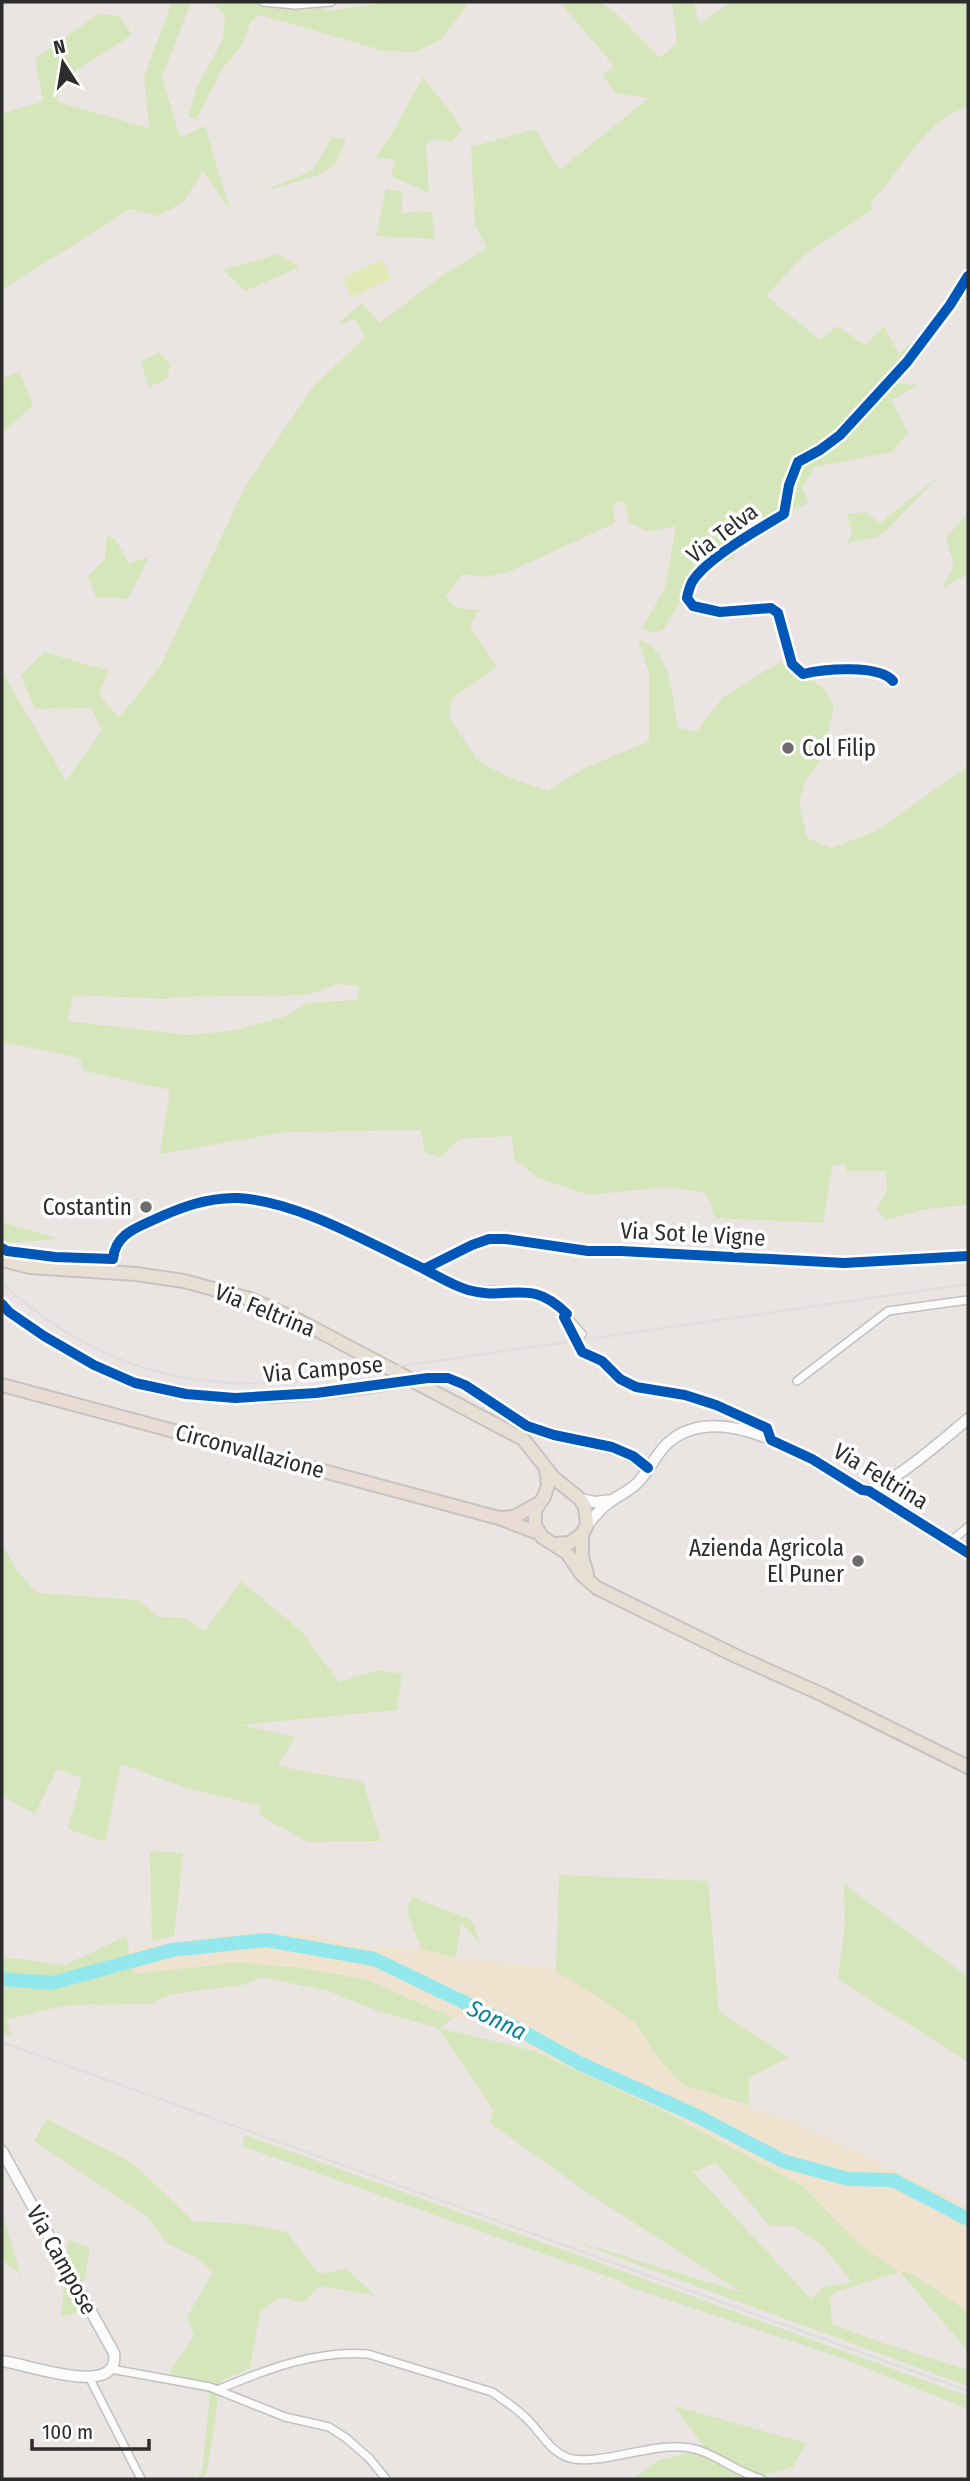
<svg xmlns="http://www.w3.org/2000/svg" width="970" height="2481" font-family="'Fira Sans Condensed',sans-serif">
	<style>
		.green { fill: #d5e6ba; fill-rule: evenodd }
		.sand { fill: #efe3cf }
		.pitch { fill: #e1e9b7 }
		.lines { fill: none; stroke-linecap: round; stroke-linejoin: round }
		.river { stroke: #93e8ee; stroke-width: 14 }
		.minor-casing { stroke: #c2c1c1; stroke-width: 10 }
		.tertiary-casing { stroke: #c2c1c1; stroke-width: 13 }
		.primary-casing { stroke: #c6c3c2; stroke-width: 16 }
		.trunk-casing { stroke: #c6c3c2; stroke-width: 16 }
		.minor { stroke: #fcfbfb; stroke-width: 7 }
		.tertiary { stroke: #fcfbfb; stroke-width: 10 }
		.primary { stroke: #e7ded4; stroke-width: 12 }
		.trunk { stroke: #e8dcd4; stroke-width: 12 }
		.rail { stroke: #dededf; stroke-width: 2.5 }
		.tertiary-bridge-casing { stroke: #c2c1c1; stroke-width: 13; stroke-linecap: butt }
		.tertiary-bridge { stroke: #fcfbfb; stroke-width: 10 }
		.cycleway-casing { stroke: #fff; stroke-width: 15 }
		.cycleway { stroke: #0057b8; stroke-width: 10 }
		.poi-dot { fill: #6e6d6c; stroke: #fff; stroke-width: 2.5 }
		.labels { text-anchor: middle; stroke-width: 7; stroke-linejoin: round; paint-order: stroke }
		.street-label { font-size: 23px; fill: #2c2c2c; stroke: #fff }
		.poi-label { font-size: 23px; fill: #2c2c2c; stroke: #fff; text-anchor: end }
		.water-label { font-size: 24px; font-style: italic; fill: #0a8194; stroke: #fff }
	</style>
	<rect width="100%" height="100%" fill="#eae5e2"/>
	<path class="green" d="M 172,2 L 191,2 L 162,77 L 180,137 L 205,126 L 230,210 L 203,171 L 184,201 L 159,216 L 130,209 L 2,290 L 2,114 L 43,101 L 35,59 L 98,14 L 120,16 L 132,35 L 61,80 L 57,102 L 149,128 L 144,77 Z
		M 212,2 L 313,2 L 328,11 L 389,2 L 470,2 L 440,40 L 415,52 L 384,51 L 261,15 L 251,21 L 241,46 L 223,68 L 196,120 L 188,117 L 197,87 L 223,39 L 225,15 Z
		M 560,2 L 600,2 L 618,15 L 660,58 L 677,43 L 672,2 L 694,2 L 699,24 L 732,2 L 968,2 L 968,107 C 922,120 902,172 870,203 L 872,210 L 805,254 L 766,296 L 820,340 L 837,326 L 865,345 L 884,327 L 899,354 L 926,329 L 881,383 L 919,385 L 891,400 L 908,433 L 892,452 L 814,467 L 802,488 L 809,503 L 746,530 L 733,559 L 714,566 L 701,567 L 663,630 L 651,633 L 642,628 L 665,588 L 676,526 L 647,532 L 629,522 L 624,501 L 613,504 L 615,523 L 509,572 L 485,577 L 463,574 L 445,597 L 457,608 L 478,610 L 470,627 L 497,667 L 452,698 L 449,717 L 479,762 L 513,779 L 548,791 L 581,770 L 649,741 L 649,673 L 638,639 C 672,650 672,697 678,728 L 696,732 L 723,697 L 780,662 L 824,688 L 834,706 L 823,756 L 805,782 L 799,803 L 807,838 L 831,848 L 876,831 L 968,766 L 968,1205 L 927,1209 L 885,1220 L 877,1209 L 887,1189 L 886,1171 L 847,1171 L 844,1164 L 832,1166 L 823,1223 L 715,1218 L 710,1201 L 703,1192 L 665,1187 L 589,1195 L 538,1178 L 514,1159 L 512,1136 L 459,1139 L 440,1157 L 425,1153 L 421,1130 L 286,1132 L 160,1154 L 170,1090 L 84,1071 L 80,1058 L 2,1042 L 2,671 L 66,781 L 102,730 L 91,708 L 35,709 L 21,676 L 44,652 L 109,671 L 99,694 L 119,718 L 161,665 L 245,487 L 312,388 L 365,337 L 355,319 L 337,325 L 361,303 L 380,323 L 443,275 L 487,248 L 475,225 L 471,147 L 535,129 L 559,170 L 649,98 L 615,93 L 603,75 L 614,66 ZM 338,984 L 359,986 L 357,1000 L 307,1003 L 287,1016 L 232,1031 L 189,1035 L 68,1021 L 73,995 L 166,999 L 176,997 L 307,995 Z
		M 423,77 L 453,115 L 462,130 L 451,142 L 436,139 L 426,144 L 429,193 L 391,176 L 395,159 L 375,158 L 391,135 Z
		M 332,137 L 346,140 L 335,165 L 317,176 L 262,192 L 313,170 Z
		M 386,189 L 403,192 L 401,213 L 432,212 L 435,239 L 376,236 Z
		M 278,254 L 300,267 L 245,291 L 223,270 Z
		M 159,352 L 170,364 L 167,379 L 149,387 L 141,361 Z
		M 20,372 L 33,405 L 2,433 L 2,378 Z
		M 938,477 L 891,526 L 877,537 L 846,544 L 852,534 L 847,514 L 865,512 L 880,523 Z
		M 968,513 L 968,574 L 942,588 L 954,566 L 946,538 Z
		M 107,536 L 115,539 L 129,563 L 149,557 L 128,599 L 96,597 L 88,576 L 105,559 Z
		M 2,1222 L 60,1239 L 6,1243 L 2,1240 Z
		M 2,1542 L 15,1568 L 37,1593 L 138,1600 L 158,1617 L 184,1618 L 205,1631 L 241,1581 L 302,1632 L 339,1682 L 379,1670 L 402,1674 L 397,1710 L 241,1725 L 295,1737 L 278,1766 L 363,1782 L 381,1841 L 308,1842 L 259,1815 L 261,1806 L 186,1788 L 121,1764 L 105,1842 L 68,1829 L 82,1778 L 57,1769 L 35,1814 L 3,1797 Z
		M 150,1851 L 183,1853 L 174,1936 L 152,1941 Z
		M 559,1875 L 708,1881 L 719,2012 L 789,2057 L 749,2078 L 749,2105 L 683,2085 L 657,2057 L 636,2024 L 598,1997 L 556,1972 Z
		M 844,1884 L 968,1977 L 968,2062 L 838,1979 L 845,1924 Z
		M 412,1897 L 472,1920 L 480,1943 L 461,1923 L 456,1958 L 421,1949 L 407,1912 Z
		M 126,1936 L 134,1974 L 238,1962 L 302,1968 L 368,1980 L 454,2018 L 439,2028 L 534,2051 L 660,2109 L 803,2186 L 861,2246 L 912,2273 L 968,2312 L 968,2351 L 900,2272 L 838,2291 L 830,2298 L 832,2324 L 874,2340 L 968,2370 L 968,2386 L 565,2238 L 743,2293 L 588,2193 L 490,2123 L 493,2111 L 485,2097 L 438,2028 L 375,2010 L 328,1991 L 262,1977 L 243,1985 L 172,1994 L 149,2004 L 69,2005 L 7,2019 L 11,2036 L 2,2033 L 2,1957 L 65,1965 ZM 716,2163 L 770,2226 L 793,2226 L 820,2243 L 852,2282 L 824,2287 L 811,2299 L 693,2172 Z
		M 47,2119 L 134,2164 L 193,2221 L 246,2224 L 287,2232 L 319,2274 L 346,2269 L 376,2296 L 319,2286 L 304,2303 L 281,2297 L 260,2311 L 250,2368 L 221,2381 L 207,2471 L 202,2479 L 197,2479 L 202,2471 L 210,2395 L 169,2373 L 194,2336 L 187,2317 L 213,2272 L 197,2258 L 167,2243 L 146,2216 L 34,2141 Z
		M 245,2135 L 968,2396 L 968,2409 L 836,2356 L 627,2286 L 623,2282 L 242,2146 Z
		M 2,2211 L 21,2275 L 2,2260 Z
		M 68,2240 L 90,2248 L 79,2312 L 61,2317 Z
		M 674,2406 L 806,2443 L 793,2467 L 766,2474 L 768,2479 L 633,2479 L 657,2461 L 685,2454 L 702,2444 Z"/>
	<path class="sand" d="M 250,1932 L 308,1934 L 366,1947 L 421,1949 L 456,1958 L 547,1967 L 599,1997 L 636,2024 L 657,2057 L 683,2085 L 792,2121 L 968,2205 L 968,2312 L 912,2273 L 900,2272 L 861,2246 L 803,2186 L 660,2109 L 534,2051 L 502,2025 L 454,2018 L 368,1980 L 302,1968 L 238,1962 L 134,1974 L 134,1948 Z"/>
	<path class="pitch" d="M 382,259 L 391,279 L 351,297 L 343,278 Z"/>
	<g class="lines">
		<path class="river" d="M 2,1979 L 52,1983 L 172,1950 L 266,1940 L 374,1959 L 509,2024 L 579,2063 L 697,2116 L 783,2161 L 848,2179 L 893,2180 L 968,2219"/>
		<defs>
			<path id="minor" d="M 263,2 L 295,5 L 331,2
				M 784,514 C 759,529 707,558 692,582 C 690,586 688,593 687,598 L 693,606 L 720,612 L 771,608 L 778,613 L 792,664 L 803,674 C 823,669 879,664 893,681
				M 424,1269 L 472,1245 L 489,1239 L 506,1239 L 588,1251 L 621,1251 L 844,1263 L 968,1256
				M 112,1272 L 116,1245 L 133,1229 L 179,1208 L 207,1200 L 237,1198 L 267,1202 L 303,1213 L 469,1290 L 525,1291 L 540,1295 L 553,1301 L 582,1334
				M 602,1361 C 627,1391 651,1387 685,1395 C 711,1401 736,1415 761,1425 L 769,1431 L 771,1440
				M 797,1381 L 888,1311 L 968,1300
				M 869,1491 L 968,1553
				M 950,1542 L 968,1527
				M 111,2369 L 210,2387 L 285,2417 L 329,2427 L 346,2438 L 369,2458 L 386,2479
				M 89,2377 L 141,2479
				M 217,2390 C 265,2370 315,2350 368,2354 L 492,2392 C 504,2400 516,2408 526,2418 C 540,2431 550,2452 569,2458 C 597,2466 649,2444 682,2447 C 710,2448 734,2472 761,2479"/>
			<path id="tertiary" d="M 784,514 L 789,485 L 798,462 L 820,450 L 840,435 L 907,362 L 950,305 L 968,276
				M 2,1304 C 18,1322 42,1334 63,1347 C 86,1360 109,1374 134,1382 C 211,1409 319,1396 399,1383
				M 424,1379 L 442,1377 L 454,1380 C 481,1392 501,1414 528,1426 C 571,1446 607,1436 648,1468
				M 580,1499 L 595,1502 L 612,1500
				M 587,1525 C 595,1516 603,1505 614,1499 C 623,1493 633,1489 640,1480 C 652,1467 658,1449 674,1438 C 728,1401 815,1461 862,1490 C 884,1493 948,1435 968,1419
				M 2,2151 L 114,2353 C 121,2400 24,2363 2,2361"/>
			<path id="primary" d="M 2,1260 L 30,1267 L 136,1274 L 184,1281 L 250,1299 L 294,1318 L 523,1439 L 554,1478 L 580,1499 L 585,1507 L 587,1525 L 582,1534 L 570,1543 L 555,1544
				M 546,1469 L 548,1485 L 544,1497 L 535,1510 L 535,1525 L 542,1537 L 567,1553 L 582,1575 L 597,1588 L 738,1657 L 821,1694 L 968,1767
				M 582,1534 L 582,1557 L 587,1574"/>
			<path id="trunk" d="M 2,1385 L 499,1518 L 538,1533
				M 502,1518 L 514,1517 L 539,1503"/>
		</defs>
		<use href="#minor" class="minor-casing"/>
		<use href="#tertiary" class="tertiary-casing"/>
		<use href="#primary" class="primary-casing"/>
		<use href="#trunk" class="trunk-casing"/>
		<use href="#minor" class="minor"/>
		<use href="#tertiary" class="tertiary"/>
		<use href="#primary" class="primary"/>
		<use href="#trunk" class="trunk"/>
		<path class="rail" d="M 2,1284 C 93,1364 184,1394 305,1380 L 968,1284
			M 2,2042 L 968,2391"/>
		<defs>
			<path id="tertiary-bridge" d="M 399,1383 L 424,1379"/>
		</defs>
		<use href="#tertiary-bridge" class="tertiary-bridge-casing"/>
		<use href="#tertiary-bridge" class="tertiary-bridge"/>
		<defs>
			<path id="cycleway" d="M 893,681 C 879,664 823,669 803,674 L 792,664 L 778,613 L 771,608 L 720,612 L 693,606 L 687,598 C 688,593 690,586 692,582 C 707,558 759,529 784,514 L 789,485 L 798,462 L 820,450 L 840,435 L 907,362 L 950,305 L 968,276
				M 2,1248 L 7,1251 L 55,1257 L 113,1259 C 115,1236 133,1229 151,1221 C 179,1208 207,1197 238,1198 C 297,1201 367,1242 420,1267 C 436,1275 451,1285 468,1290 C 509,1302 529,1276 567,1314 L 564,1317 L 582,1352 L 602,1361 L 620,1379 L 636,1387 L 685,1395 L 716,1405 L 767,1428 L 771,1440 L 812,1459 L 862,1490 L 869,1491 L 968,1553
				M 424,1269 L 472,1245 L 489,1239 L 506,1239 L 588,1251 L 621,1251 L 844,1263 L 968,1256
				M 2,1304 L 9,1312 L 44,1336 L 94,1365 L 135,1383 L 186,1394 L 235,1398 L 316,1393 L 428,1378 L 448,1378 L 465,1385 L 527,1426 L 554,1435 L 612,1447 L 633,1456 L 648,1468"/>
		</defs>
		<use href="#cycleway" class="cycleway-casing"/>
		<use href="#cycleway" class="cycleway"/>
	</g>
	<g class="poi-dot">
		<circle cx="788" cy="748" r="7"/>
		<circle cx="146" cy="1207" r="7"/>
		<circle cx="858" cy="1561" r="7"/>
	</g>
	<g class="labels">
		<g class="street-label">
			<text transform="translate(722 533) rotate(-37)" y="8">Via Telva</text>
			<text transform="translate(693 1234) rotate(3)" y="8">Via Sot le Vigne</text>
			<text transform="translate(265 1310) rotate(22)" y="8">Via Feltrina</text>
			<text transform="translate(323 1369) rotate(-5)" y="8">Via Campose</text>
			<text transform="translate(250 1451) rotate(15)" y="8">Circonvallazione</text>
			<text transform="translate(881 1476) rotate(31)" y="8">Via Feltrina</text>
			<text transform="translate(62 2260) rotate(61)" y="8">Via Campose</text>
		</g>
		<g class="poi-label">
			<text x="802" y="756" text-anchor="start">Col Filip</text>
			<text x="132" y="1215">Costantin</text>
			<text x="844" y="1556">Azienda Agricola<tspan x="844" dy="26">El Puner</tspan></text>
		</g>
		<g class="water-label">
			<text transform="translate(497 2020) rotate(26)" y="8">Sonna</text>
		</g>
	</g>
	<rect width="970" height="2481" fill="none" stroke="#2c2c2c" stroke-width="7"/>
	<g transform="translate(63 63) rotate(348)" stroke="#ffffff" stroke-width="5" paint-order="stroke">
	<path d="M0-5L12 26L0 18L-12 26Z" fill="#2c2c2c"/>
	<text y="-10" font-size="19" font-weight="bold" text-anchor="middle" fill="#2c2c2c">N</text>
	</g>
	<path d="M32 2439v10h117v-10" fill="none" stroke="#2c2c2c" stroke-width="3.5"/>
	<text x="42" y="2439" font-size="21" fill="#2c2c2c" stroke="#ffffff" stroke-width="5" paint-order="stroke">100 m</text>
</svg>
